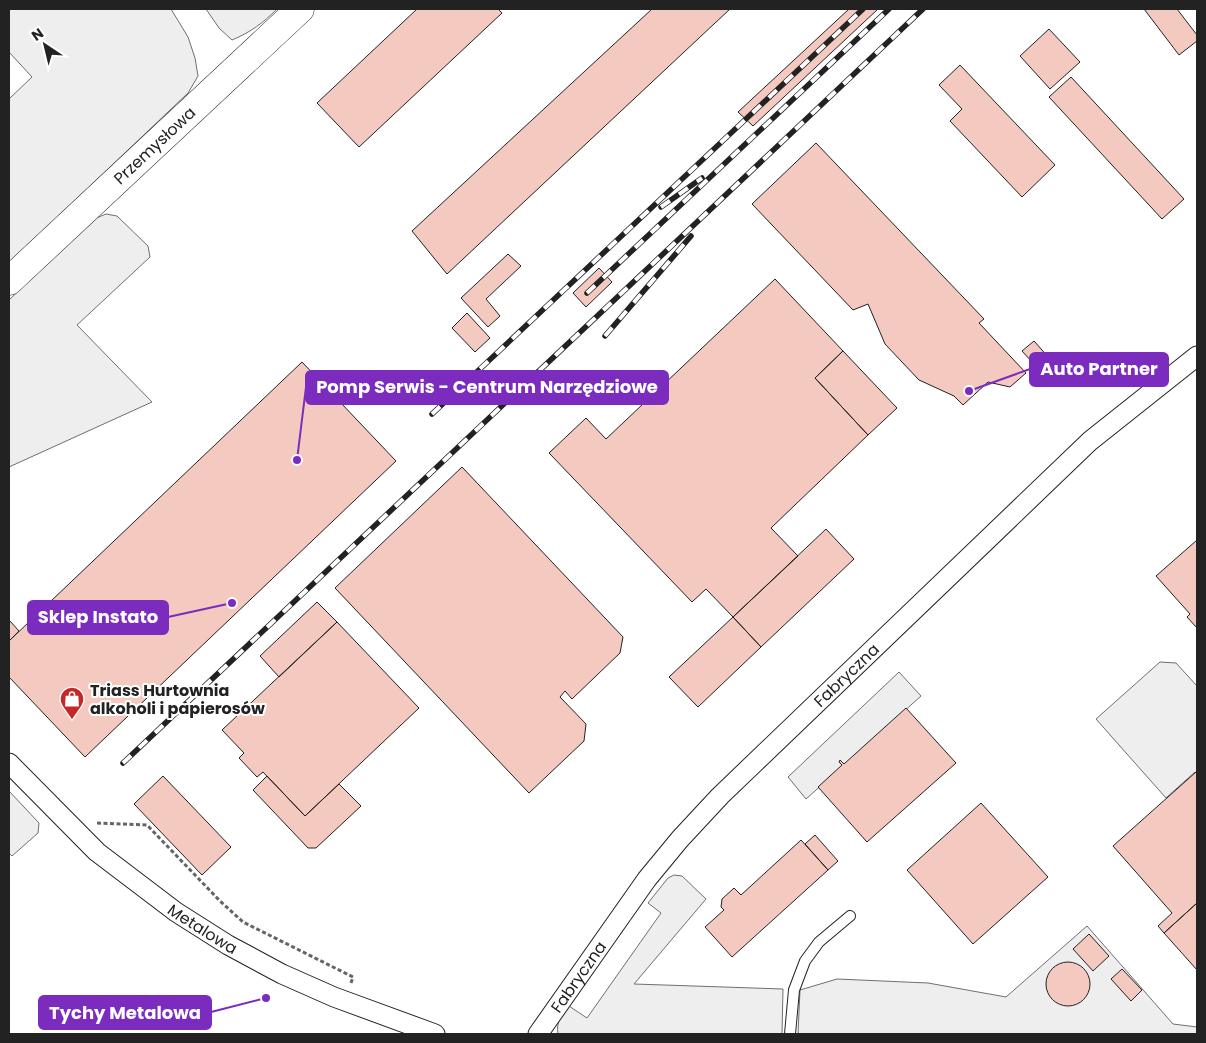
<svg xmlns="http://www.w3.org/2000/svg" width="1206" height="1043" font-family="Poppins,sans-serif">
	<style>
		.green { fill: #eee; stroke: #6f6f6f }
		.building { fill: #f3c9c0; stroke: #222 }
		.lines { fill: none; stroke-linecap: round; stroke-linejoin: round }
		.lane-casing { stroke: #222; stroke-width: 12 }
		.street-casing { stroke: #222; stroke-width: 21 }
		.secondary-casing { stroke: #222; stroke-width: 29 }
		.path { stroke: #646464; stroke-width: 3; stroke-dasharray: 4 2.5; stroke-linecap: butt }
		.lane { stroke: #fff; stroke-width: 10 }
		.street { stroke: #fff; stroke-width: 19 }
		.secondary { stroke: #fff; stroke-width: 28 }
		.rail-casing { stroke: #222; stroke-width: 5.5 }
		.rail { stroke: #fff; stroke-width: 4; stroke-dasharray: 11; stroke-linecap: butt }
		.labels { text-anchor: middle; stroke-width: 4; stroke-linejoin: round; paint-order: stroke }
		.street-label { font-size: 16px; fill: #222; stroke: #fff }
		.poi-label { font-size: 16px; font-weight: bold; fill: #222; stroke: #fff; text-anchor: start }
		.leader { fill: none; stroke: #7b2cbf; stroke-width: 2 }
		.callout-dot { fill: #7b2cbf; stroke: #fff; stroke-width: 2 }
		.callout { fill: #7b2cbf; stroke: #7b2cbf; stroke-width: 2 }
		.callout-label { font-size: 18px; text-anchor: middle; font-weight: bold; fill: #fff }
	</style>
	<rect width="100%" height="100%" fill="#fff"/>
	<path class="green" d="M 9,9 L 171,9 L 188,37 L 195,58 L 198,76 L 188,93 L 9,263 L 9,99 L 32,77 L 9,52 Z
		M 206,9 L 277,9 C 263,23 251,32 232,40 L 219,28 Z
		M 106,214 L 117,216 L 148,246 L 150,257 L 77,325 L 152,402 L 9,467 L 9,300 L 94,219 Z
		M 1160,662 L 1176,663 L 1197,686 L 1197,773 L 1195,772 L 1166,798 L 1096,719 Z
		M 899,672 L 921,696 L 806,799 L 788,777 Z
		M 9,791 L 39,823 L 38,833 L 12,856 L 9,853 Z
		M 674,875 L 682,876 L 706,899 L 634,984 L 783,989 L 782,1034 L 558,1034 C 556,1021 561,1016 569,1006 L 587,1018 L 661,913 L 648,903 L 668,878 Z
		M 1087,926 L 1173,1024 L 1197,1027 L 1197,1034 L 798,1034 L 800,990 L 837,979 L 928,983 L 1006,997 Z"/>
	<path class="building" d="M 417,9 L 498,9 L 502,13 L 359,147 L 317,103 Z
		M 652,9 L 730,9 L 447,274 L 412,231 Z
		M 849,9 L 878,9 L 753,126 L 738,112 Z
		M 1144,9 L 1177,9 L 1197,35 L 1197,41 L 1179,55 Z
		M 1049,29 L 1080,62 L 1050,89 L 1020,56 Z
		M 960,65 L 1055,165 L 1022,197 L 950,121 L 962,109 L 939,85 Z
		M 1071,77 L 1184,199 L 1162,219 L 1049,97 Z
		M 816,143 L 984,319 L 979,323 L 1026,373 L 1010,387 L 988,382 L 963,405 L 954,396 L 919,380 L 885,344 L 868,304 L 853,310 L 752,204 Z
		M 508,254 L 521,266 L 486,299 L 500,316 L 488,327 L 461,298 Z
		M 599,268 L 612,282 L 586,307 L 573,293 Z
		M 775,279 L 843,351 L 815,378 L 868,435 L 771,528 L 798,556 L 733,617 L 706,589 L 692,602 L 549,453 L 586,418 L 606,439 Z
		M 467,313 L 490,338 L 475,352 L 452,328 Z
		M 1034,341 L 1065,376 L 1054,386 L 1022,351 Z
		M 843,351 L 897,408 L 868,435 L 815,378 Z
		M 302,362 L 396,461 L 85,757 L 9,677 L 9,641 Z
		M 462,467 L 623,637 L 620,653 L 572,699 L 565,691 L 560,697 L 586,724 L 584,741 L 529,793 L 335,588 Z
		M 826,529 L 854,559 L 761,647 L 733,617 Z
		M 1197,540 L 1197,628 L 1187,617 L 1190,614 L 1156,576 Z
		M 317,602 L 337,622 L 279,677 L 260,656 Z
		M 733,617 L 761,647 L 698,707 L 669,677 Z
		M 9,620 L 19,631 L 9,641 Z
		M 337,622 L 419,708 L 305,816 L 263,772 L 257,777 L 239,758 L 244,753 L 222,730 Z
		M 906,708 L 956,763 L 867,842 L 818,787 L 842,765 L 839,762 L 840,760 L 844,764 Z
		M 1196,772 L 1197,773 L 1197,903 L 1164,933 L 1158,926 L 1172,913 L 1113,846 Z
		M 163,776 L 231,847 L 202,875 L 134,804 Z
		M 267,776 L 305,816 L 339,784 L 361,806 L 316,848 L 308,848 L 253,790 Z
		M 981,803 L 1048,877 L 973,944 L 907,870 Z
		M 815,835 L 838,861 L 828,870 L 805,844 Z
		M 801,840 L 828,870 L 732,957 L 705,927 L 724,910 L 721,907 L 722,899 L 734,888 L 741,895 Z
		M 1197,903 L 1197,970 L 1164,933 Z
		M 1089,934 L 1109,956 L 1093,971 L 1073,949 Z
		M1046 984a22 22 0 1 1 44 0a22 22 0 1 1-44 0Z
		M 1122,969 L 1142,990 L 1131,1001 L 1111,979 Z"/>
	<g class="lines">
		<defs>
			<path id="lane" d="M 790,1034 L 794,990 L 805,961 L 819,942 L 850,916"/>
			<g id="street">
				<path id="s1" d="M 9,763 L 97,852 L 176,912 L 228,945 L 282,974 L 334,997 L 435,1034"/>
				<path id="s2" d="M 538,1034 L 647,879 L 680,839 L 720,796 L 1090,441 L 1197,356"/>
			</g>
			<g id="secondary">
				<path id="s3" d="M 9,281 L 300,9"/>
			</g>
		</defs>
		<use href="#lane" class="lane-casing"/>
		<use href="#street" class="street-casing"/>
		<use href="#secondary" class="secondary-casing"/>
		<path class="path" d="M 97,823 L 147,825 L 220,901 L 243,922 L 353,977 L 351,983"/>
		<use href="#lane" class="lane"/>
		<use href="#street" class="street"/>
		<use href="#secondary" class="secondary"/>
		<defs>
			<path id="rail" d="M 661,207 L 702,178
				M 587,293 L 889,9
				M 605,336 L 691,236
				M 432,414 L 863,9
				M 123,763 L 923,9"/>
		</defs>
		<use href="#rail" class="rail-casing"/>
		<use href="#rail" class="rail"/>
	</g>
	<defs>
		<symbol id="shop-pin" viewBox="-11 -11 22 30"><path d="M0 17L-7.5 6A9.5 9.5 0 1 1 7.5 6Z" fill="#c62828" stroke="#fff"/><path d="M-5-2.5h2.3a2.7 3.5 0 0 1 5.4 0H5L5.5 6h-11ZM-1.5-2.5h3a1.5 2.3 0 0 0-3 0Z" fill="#fff"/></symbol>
	</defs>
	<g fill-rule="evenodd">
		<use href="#shop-pin" x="58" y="685" width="28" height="38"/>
	</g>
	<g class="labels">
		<g class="street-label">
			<text dy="6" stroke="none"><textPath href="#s3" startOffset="199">Przemysłowa</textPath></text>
			<text dy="6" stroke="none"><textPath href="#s2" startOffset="475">Fabryczna</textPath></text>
			<text dy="6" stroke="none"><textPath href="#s1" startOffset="256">Metalowa</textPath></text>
			<text dy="6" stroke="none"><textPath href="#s2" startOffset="70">Fabryczna</textPath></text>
		</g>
		<g class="poi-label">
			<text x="90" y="696">Triass Hurtownia<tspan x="90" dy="18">alkoholi i papierosów</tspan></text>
		</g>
	</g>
	<path class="leader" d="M969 391L1030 369M297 460L306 387M232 603L168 617M266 998L211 1012"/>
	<g class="callout-dot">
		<circle cx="969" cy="391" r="5"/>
		<circle cx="297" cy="460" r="5"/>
		<circle cx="232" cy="603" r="5"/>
		<circle cx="266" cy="998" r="5"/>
	</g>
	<g class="callout">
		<rect x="1030" y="353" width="138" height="33" rx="5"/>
		<rect x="306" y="371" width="362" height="33" rx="5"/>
		<rect x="28" y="601" width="140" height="33" rx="5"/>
		<rect x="39" y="996" width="172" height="33" rx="5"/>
	</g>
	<g class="callout-label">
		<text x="1099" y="375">Auto Partner</text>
		<text x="487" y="393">Pomp Serwis - Centrum Narzędziowe</text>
		<text x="98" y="623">Sklep Instato</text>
		<text x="125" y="1019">Tychy Metalowa</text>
	</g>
	<rect width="1206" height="1043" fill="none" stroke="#222222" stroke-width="20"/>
	<g transform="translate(45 45) rotate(325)" stroke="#ffffff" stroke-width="4" paint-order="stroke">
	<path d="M0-4L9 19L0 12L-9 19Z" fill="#222222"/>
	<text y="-8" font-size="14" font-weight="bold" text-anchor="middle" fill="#222222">N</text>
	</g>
</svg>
